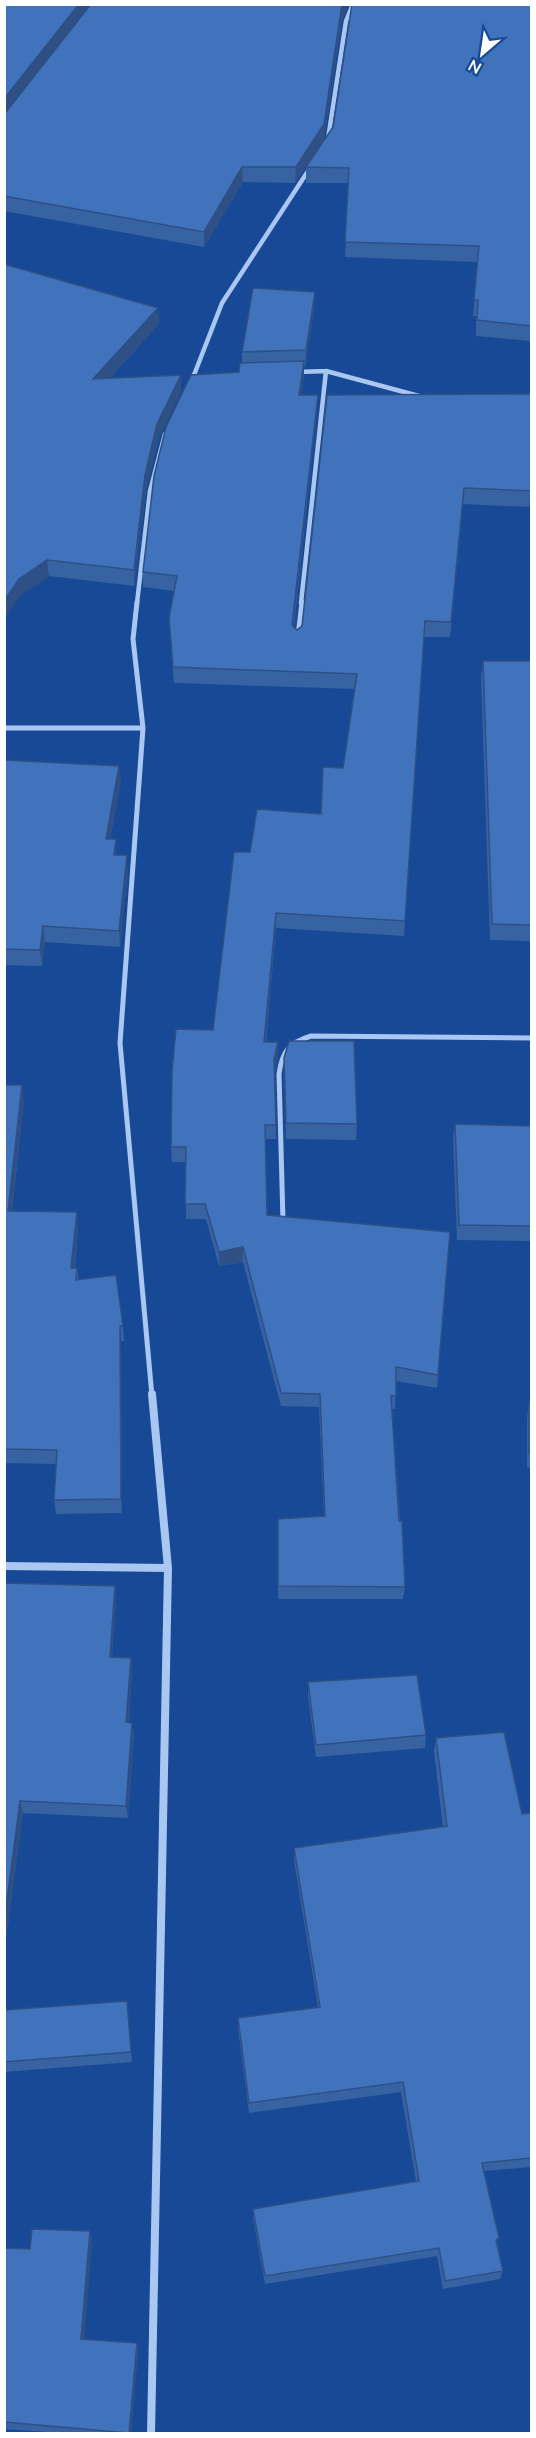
<svg xmlns="http://www.w3.org/2000/svg" width="536" height="2438" font-family="'Nunito Sans',sans-serif">
	<style>
		.lines { fill: none; stroke-linecap: round; stroke-linejoin: round }
		.minor-far2 { stroke: #aac7f1; stroke-width: 4.5 }
		.minor-far1 { stroke: #aac7f1; stroke-width: 5 }
		.minor { stroke: #aac7f1; stroke-width: 8 }
		.wall { fill: #3863a3 }
		.shaded-wall { fill: #2e5084 }
		.building { fill: #4173bd; stroke: #2e5084; stroke-width: 1.5 }
	</style>
	<rect width="100%" height="100%" fill="#184996"/>
	<g class="lines">
		<path class="minor-far2" d="M 328,139 L 346,21 L 353,4
			M 298,372 L 326,371 L 419,396
			M 194,375 L 222,303 L 310,168
			M 137,603 L 150,491 L 165,434
			M 301,603 L 326,371"/>
		<path class="minor-far1" d="M 137,602 L 133,639 L 143,728 L 120,1043 L 152,1396
			M 298,636 L 302,602
			M 4,728 L 143,728
			M 283,1221 L 279,1074 C 282,1051 289,1043 311,1036 L 532,1038"/>
		<path class="minor" d="M 4,1566 L 168,1568
			M 151,2434 L 168,1568 L 152,1394"/>
	</g>
	<path class="wall" d="M 4,4 L 348,4 L 342,20 L 324,139 L 295,183 L 243,182 L 204,247 L 4,211 Z
		M 531,4 L 531,341 L 476,336 L 476,316 L 473,316 L 478,262 L 345,257 L 349,183 L 306,183 L 306,167 L 333,127 Z
		M 4,264 L 158,308 L 159,324 L 110,378 L 181,375 L 181,391 L 158,440 L 146,490 L 134,586 L 49,576 L 21,595 Z
		M 314,309 L 305,367 L 304,367 L 304,376 L 301,395 L 317,410 L 294,627 L 297,630 L 531,394 L 531,494 L 529,507 L 463,504 L 450,637 L 424,637 L 404,936 L 276,928 L 266,1042 L 278,1042 L 278,1057 L 275,1072 L 276,1139 L 265,1139 L 267,1215 L 450,1232 L 437,1388 L 396,1381 L 395,1409 L 392,1409 L 405,1587 L 403,1599 L 278,1599 L 278,1519 L 324,1516 L 319,1407 L 281,1406 L 243,1262 L 219,1266 L 206,1219 L 186,1219 L 186,1162 L 172,1162 L 171,1147 L 213,1030 L 250,852 L 321,814 L 343,768 L 355,689 L 174,683 L 169,618 L 174,591 L 143,587 L 143,572 L 239,372 L 242,363 L 242,352 Z
		M 483,661 L 531,661 L 531,941 L 490,940 L 481,677 Z
		M 4,760 L 121,782 L 110,839 L 117,855 L 128,871 L 120,947 L 45,942 L 42,966 L 4,965 Z
		M 284,1058 L 357,1124 L 356,1140 L 286,1139 Z
		M 4,1085 L 24,1101 L 12,1211 L 78,1228 L 75,1268 L 77,1268 L 79,1280 L 123,1326 L 124,1341 L 121,1341 L 122,1513 L 56,1514 L 54,1500 L 56,1464 L 4,1463 Z
		M 455,1124 L 531,1126 L 531,1241 L 457,1240 L 453,1139 Z
		M 529,1403 L 531,1403 L 531,1468 L 527,1467 L 527,1418 Z
		M 4,1583 L 116,1600 L 112,1657 L 131,1658 L 132,1671 L 129,1723 L 132,1723 L 134,1735 L 128,1818 L 23,1813 L 4,1954 Z
		M 308,1682 L 426,1735 L 425,1748 L 316,1757 L 308,1696 Z
		M 436,1738 L 522,1814 L 531,1813 L 531,2167 L 484,2171 L 503,2271 L 500,2279 L 443,2289 L 437,2256 L 265,2284 L 253,2218 L 253,2209 L 416,2181 L 401,2092 L 249,2113 L 238,2028 L 238,2018 L 318,2007 L 294,1860 L 294,1848 L 443,1827 L 434,1751 Z
		M 127,2001 L 132,2062 L 4,2072 L 4,2010 Z
		M 90,2231 L 92,2240 L 84,2339 L 137,2343 L 138,2351 L 131,2433 L 62,2433 L 4,2429 L 4,2248 L 30,2249 Z"/>
	<path class="shaded-wall" d="M 79,4 L 92,4 L 4,116 L 4,99 Z
		M 342,4 L 348,4 L 342,20 L 324,139 L 295,183 L 296,167 Z
		M 242,167 L 243,182 L 204,247 L 204,232 Z
		M 315,292 L 314,309 L 305,367 L 306,350 Z
		M 158,308 L 159,324 L 94,395 L 93,379 Z
		M 304,361 L 304,376 L 299,410 L 299,395 Z
		M 181,375 L 181,391 L 158,440 L 146,490 L 134,586 L 134,570 L 145,475 L 157,424 Z
		M 318,395 L 317,410 L 292,640 L 292,625 Z
		M 47,560 L 49,576 L 21,595 L 4,619 L 4,601 L 19,579 Z
		M 119,766 L 121,782 L 107,855 L 106,839 Z
		M 116,839 L 117,855 L 114,855 Z
		M 127,855 L 128,871 L 120,947 L 119,931 Z
		M 276,913 L 276,928 L 264,1057 L 264,1042 Z
		M 43,926 L 45,942 L 42,966 L 40,950 Z
		M 278,1042 L 278,1057 L 274,1074 L 274,1059 Z
		M 22,1085 L 24,1101 L 10,1226 L 8,1211 Z
		M 77,1212 L 78,1228 L 73,1283 L 71,1268 Z
		M 243,1247 L 243,1262 L 219,1266 L 219,1252 Z
		M 120,1326 L 121,1341 L 122,1513 L 121,1499 Z
		M 115,1586 L 116,1600 L 111,1670 L 110,1657 Z
		M 131,1658 L 132,1671 L 128,1735 L 126,1722 Z
		M 132,1723 L 134,1735 L 128,1818 L 126,1806 Z
		M 20,1801 L 23,1813 L 4,1954 L 4,1922 Z
		M 90,2231 L 92,2240 L 84,2346 L 81,2339 Z
		M 137,2343 L 138,2351 L 131,2433 L 129,2433 Z"/>
	<path class="building" d="M 4,4 L 79,4 L 4,99 Z
		M 91,4 L 342,4 L 324,124 L 296,167 L 242,167 L 204,232 L 4,196 L 4,112 L 6,112 Z
		M 352,4 L 531,4 L 531,326 L 477,320 L 478,300 L 474,300 L 479,246 L 345,242 L 349,168 L 306,167 L 333,127 Z
		M 4,264 L 158,308 L 93,379 L 181,375 L 157,424 L 145,475 L 134,570 L 47,560 L 19,579 L 4,601 Z
		M 253,288 L 315,292 L 306,350 L 242,352 Z
		M 304,361 L 299,395 L 318,395 L 292,625 L 297,630 L 302,626 L 327,395 L 531,394 L 531,491 L 464,488 L 451,622 L 425,621 L 405,921 L 276,913 L 264,1042 L 278,1042 L 274,1059 L 276,1125 L 265,1125 L 267,1215 L 450,1232 L 438,1375 L 396,1367 L 396,1396 L 391,1396 L 399,1521 L 402,1521 L 405,1587 L 278,1586 L 278,1519 L 325,1516 L 320,1394 L 281,1393 L 243,1247 L 219,1252 L 205,1204 L 185,1204 L 186,1147 L 171,1147 L 172,1071 L 176,1029 L 213,1030 L 234,852 L 250,852 L 257,809 L 321,814 L 323,767 L 343,768 L 357,674 L 173,667 L 169,618 L 177,576 L 143,572 L 154,476 L 166,427 L 191,375 L 239,372 L 240,363 Z
		M 483,661 L 531,661 L 531,925 L 492,924 Z
		M 4,760 L 119,766 L 106,839 L 116,839 L 114,855 L 127,855 L 119,931 L 43,926 L 40,950 L 4,949 Z
		M 289,1041 L 354,1041 L 357,1124 L 286,1123 L 284,1058 Z
		M 4,1085 L 22,1085 L 8,1211 L 77,1212 L 71,1268 L 77,1268 L 76,1280 L 116,1275 L 123,1326 L 120,1326 L 121,1499 L 54,1500 L 57,1450 L 4,1449 Z
		M 455,1124 L 531,1126 L 531,1226 L 459,1225 Z
		M 529,1403 L 531,1403 L 531,1453 L 529,1453 Z
		M 4,1583 L 115,1586 L 110,1657 L 131,1658 L 126,1722 L 132,1723 L 126,1806 L 20,1801 L 4,1922 Z
		M 417,1675 L 426,1735 L 316,1745 L 308,1682 Z
		M 504,1732 L 522,1814 L 531,1813 L 531,2158 L 482,2163 L 499,2238 L 496,2240 L 503,2271 L 445,2281 L 439,2248 L 265,2276 L 253,2209 L 419,2181 L 403,2082 L 249,2103 L 238,2018 L 320,2007 L 294,1848 L 447,1826 L 436,1738 Z
		M 127,2001 L 131,2052 L 4,2062 L 4,2010 Z
		M 32,2229 L 90,2231 L 81,2339 L 137,2343 L 129,2433 L 4,2422 L 4,2248 L 30,2249 Z"/>
	<rect width="536" height="2438" fill="none" stroke="#ffffff" stroke-width="12"/>
	<g transform="translate(482 54) rotate(209)" stroke="#184996" stroke-width="4.5" paint-order="stroke">
	<path d="M0-4.5L10 22L0 15L-10 22Z" fill="#ffffff"/>
	<text y="-9" font-size="16" font-weight="bold" text-anchor="middle" fill="#ffffff">N</text>
	</g>
</svg>
